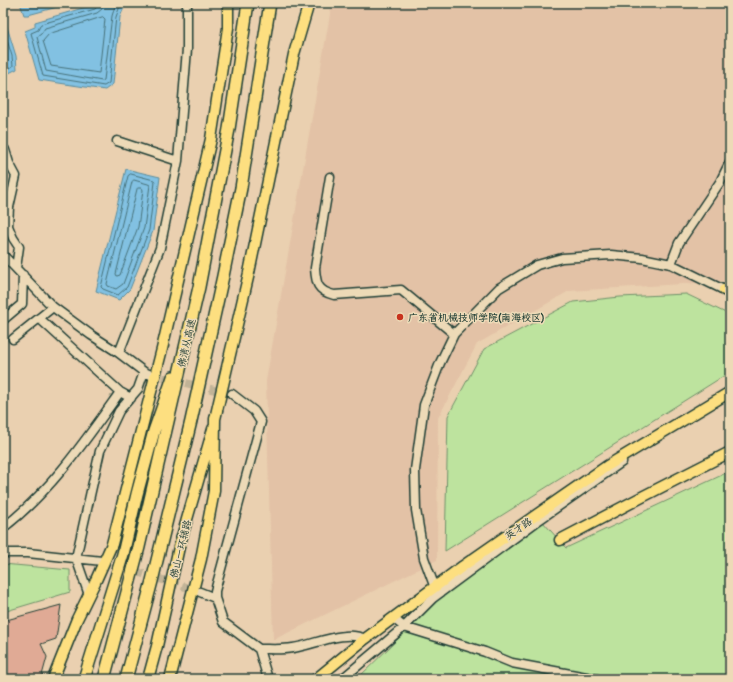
<svg xmlns="http://www.w3.org/2000/svg" width="733" height="682" font-family="Pangolin,'LXGW WenKai TC',sans-serif">
	<style>
		.built { fill: #e3c2a6 }
		.green { fill: #bde39e; stroke: #6e9069 }
		.water { fill: #82c1e2; stroke: #5a8c9c }
		.lines { fill: none; stroke-linecap: round; stroke-linejoin: round }
		.shore { stroke: #47727a; stroke-width: 1 }
		.building { fill: #e0aa95; stroke: #1f3d34 }
		.minor-tunnel { stroke: #c1b397; stroke-width: 8; stroke-dasharray: 8 4; stroke-linecap: butt }
		.minor-casing { stroke: #1f3d34; stroke-width: 11 }
		.major-casing { stroke: #1f3d34; stroke-width: 13 }
		.highway-casing { stroke: #1f3d34; stroke-width: 14 }
		.minor { stroke: #eddab7; stroke-width: 8 }
		.major { stroke: #fddf80; stroke-width: 10 }
		.highway { stroke: #fddf80; stroke-width: 11 }
		.poi-dot { fill: #c8321e; stroke: #eddab7; stroke-width: 1.5 }
		.labels { text-anchor: middle; stroke-width: 3; stroke-linejoin: round; paint-order: stroke }
		.poi-label { font-size: 10px; font-weight: bold; fill: #1f3d34; stroke: #eddab7; text-anchor: start }
		.street-label { font-size: 10px; fill: #1f3d34; stroke: #eddab7 }
	</style>
	<rect width="100%" height="100%" fill="#ead0b0"/>
	<filter id="ink" filterUnits="userSpaceOnUse"><feTurbulence type="fractalNoise" baseFrequency=".025" numOctaves="2"/><feDisplacementMap in="SourceGraphic" scale="8" xChannelSelector="R" yChannelSelector="G"/><feConvolveMatrix kernelMatrix="1 2 1 2 8 2 1 2 1" color-interpolation-filters="sRGB"/></filter>
	<g filter="url(#ink)">
		<path class="built" d="M 332,3 L 730,3 L 730,281 L 569,291 L 477,344 L 438,418 L 437,560 L 273,640 L 266,381 Z"/>
		<path class="green" d="M 686,294 L 730,315 L 730,372 L 445,551 L 448,416 L 484,349 L 573,302 L 620,297 Z
			M 730,470 L 730,679 L 357,679 L 441,597 L 543,522 L 566,548 L 722,475 Z
			M 3,564 L 70,570 L 70,592 L 3,612 Z"/>
		<path class="water" d="M 20,3 L 72,3 L 28,15 L 24,15 Z
			M 100,3 L 126,3 L 120,17 L 113,84 L 105,90 L 39,80 L 25,31 L 35,27 L 35,22 Z
			M 3,14 L 16,56 L 17,69 L 3,76 Z
			M 126,169 L 160,177 L 153,231 L 130,289 L 119,300 L 96,291 Z"/>
		<g class="lines">
			<path class="shore" d="M 98,3 L 97,7 L 95,9 L 41,24 L 38,30 L 31,33 L 43,76 L 104,86 L 109,83 L 116,17 L 121,3
				M 103,3 L 102,9 L 97,13 L 45,28 L 41,34 L 37,37 L 46,71 L 102,81 L 104,80 L 112,16 L 116,3
				M 103,17 L 105,19 L 99,73 L 51,66 L 43,41 L 49,34 Z
				M 3,27 L 12,56 L 13,66 L 3,72
				M 131,174 L 154,180 L 155,182 L 149,230 L 127,287 L 118,295 L 103,289 L 101,287 L 128,176 Z
				M 134,180 L 148,184 L 150,185 L 144,228 L 123,284 L 116,289 L 108,286 L 107,284 L 132,182 Z
				M 138,188 L 142,188 L 143,190 L 138,227 L 120,275 L 117,276 L 116,274 L 137,189 Z"/>
		</g>
		<path class="building" d="M 61,605 L 56,639 L 41,644 L 47,657 L 41,679 L 3,679 L 3,621 Z"/>
		<g class="lines">
			<path class="minor-tunnel" d="M 151,375 L 232,394
				M 102,561 L 198,591"/>
			<defs>
				<path id="minor" d="M 117,141 L 178,161
					M 3,149 L 5,150 L 9,163 L 16,176 L 9,207 L 8,226 L 13,238 L 19,247 L 16,268
					M 330,177 L 315,268 C 316,283 317,291 334,295 L 401,290 L 454,334
					M 3,255 L 53,307 L 91,335 L 119,353 L 144,372 L 151,375
					M 671,264 L 679,243 L 720,182 L 730,162
					M 39,318 L 120,392
					M 3,320 L 22,304 L 23,275
					M 13,339 L 53,307
					M 119,353 L 160,248 L 178,161 L 187,49 L 187,3
					M 232,394 L 254,411 L 261,422 L 215,591 L 215,598 L 223,622 L 259,649 L 268,679
					M 3,528 C 51,491 85,441 120,392 L 131,398
					M 3,553 L 28,553 L 102,561
					M 435,588 L 424,558 L 416,510 L 415,470 L 424,405 L 440,363 L 454,334 L 499,288 L 537,265 L 562,258 L 611,255 L 642,258 L 671,264 L 724,290 L 730,295
					M 200,592 L 215,598
					M 89,595 L 76,558 L 100,451 L 119,411 L 138,389 L 144,372
					M 393,618 L 404,627 L 485,652 L 512,663 L 597,679
					M 259,649 C 270,649 282,650 293,648 C 314,645 345,629 365,639
					M 342,679 L 404,627 L 433,598 L 536,522 L 622,462"/>
				<path id="major" d="M 724,290 L 730,289
					M 560,540 L 642,497 L 730,452
					M 53,679 L 77,619 L 96,580 L 112,544 L 162,349 L 211,139 L 228,28 L 228,3
					M 148,679 L 157,646 L 179,547 L 213,429
					M 170,679 L 201,559 L 214,491 L 215,419 L 249,273 L 294,54 L 309,3
					M 316,679 L 365,639 L 463,566 L 565,495 L 607,466 L 730,392"/>
				<path id="highway" d="M 84,679 L 123,554 L 137,494 L 154,431 L 173,377
					M 104,679 L 139,547 L 199,287 L 229,129 L 248,3
					M 126,679 L 152,581 L 191,421 L 223,276 L 241,188 L 270,3"/>
			</defs>
			<use href="#minor" class="minor-casing"/>
			<use href="#major" class="major-casing"/>
			<use href="#highway" class="highway-casing"/>
			<use href="#minor" class="minor"/>
			<use href="#major" class="major"/>
			<use href="#highway" class="highway"/>
		</g>
	</g>
	<circle class="poi-dot" cx="400" cy="317" r="4"/>
	<g class="labels">
		<g class="poi-label">
			<text x="408" y="321">广东省机械技师学院(南海校区)</text>
		</g>
		<g class="street-label">
			<text transform="translate(186 343) rotate(-77)" y="4">佛清从高速</text>
			<text transform="translate(518 528) rotate(-35)" y="4">英才路</text>
			<text transform="translate(180 549) rotate(-76)" y="4">佛山一环辅路</text>
		</g>
	</g>
	<rect width="733" height="682" fill="none" stroke="#eddab7" stroke-width="16"/>
	<rect x="8" y="8" width="717" height="666" fill="none" stroke="#1f3d34" stroke-width="1.5" filter="url(#ink)"/>
</svg>
